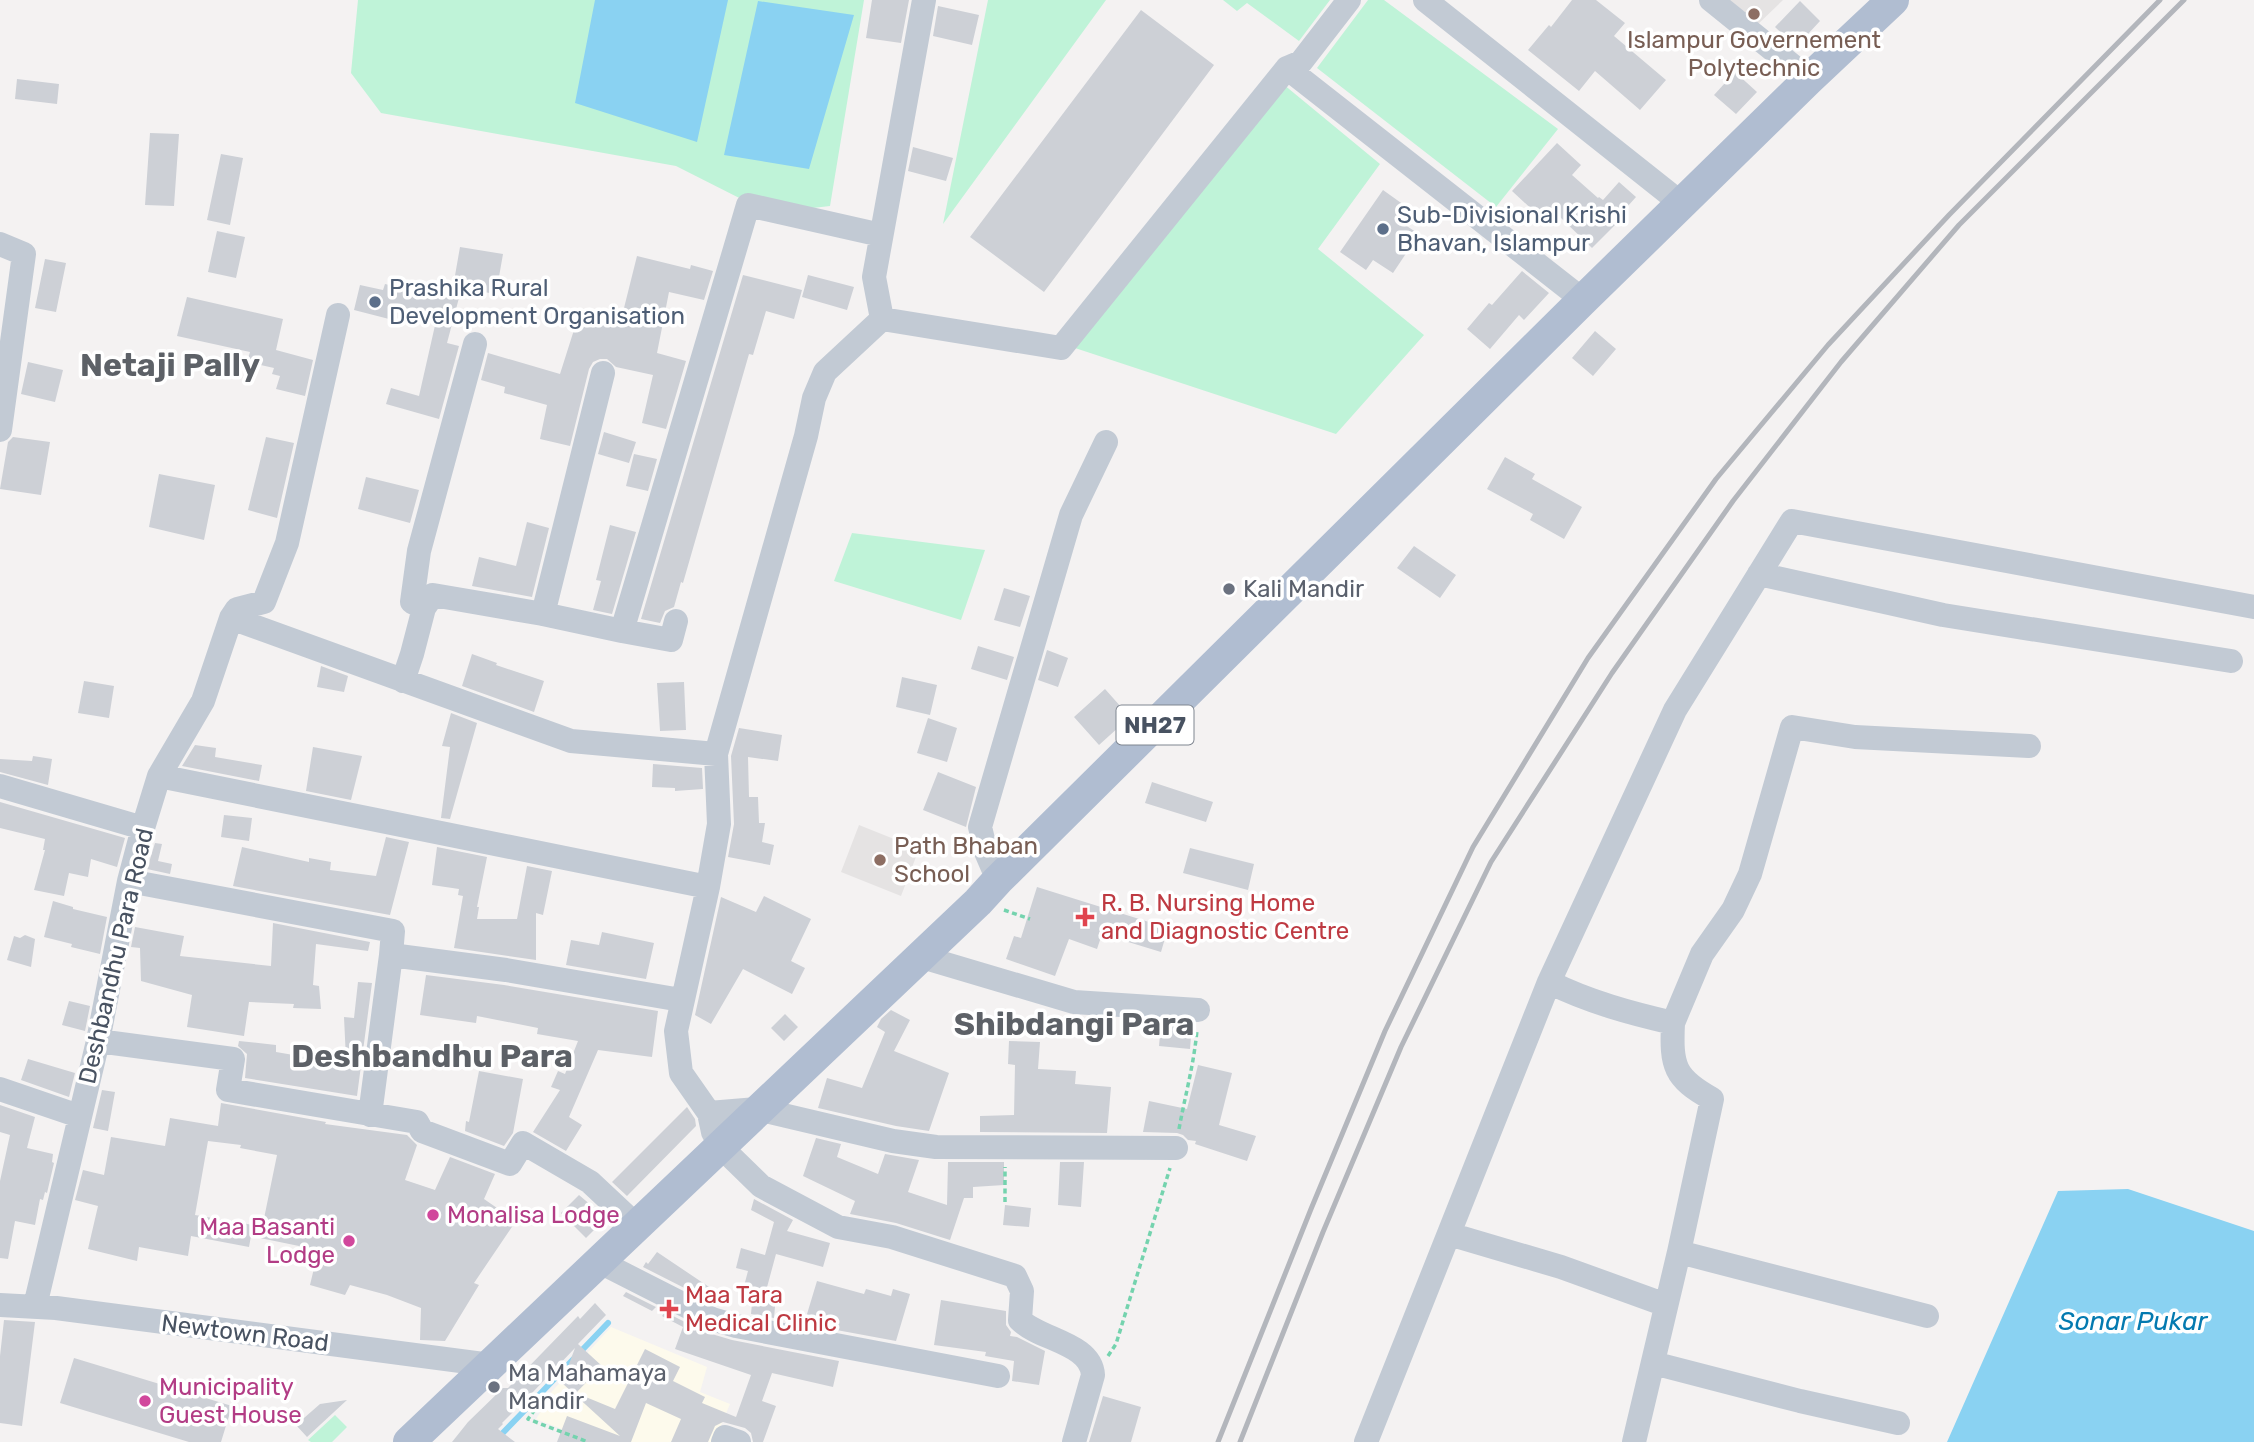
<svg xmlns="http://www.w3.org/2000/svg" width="2254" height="1442" font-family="Rubik,sans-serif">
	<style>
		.commercial { fill: #fdfaec }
		.education { fill: #e5e3e3 }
		.green { fill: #bff3d8 }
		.water { fill: #8ad2f2 }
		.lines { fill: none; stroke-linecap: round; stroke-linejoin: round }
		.stream { stroke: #8ad2f2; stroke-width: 6 }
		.building { fill: #cdd0d6 }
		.path { stroke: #74d3ae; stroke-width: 3.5; stroke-dasharray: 5 3.5; stroke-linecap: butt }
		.minor { stroke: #c2cad4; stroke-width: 24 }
		.major { stroke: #b0bdd1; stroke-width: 32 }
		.rail { stroke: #b3b6bc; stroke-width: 5 }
		.education-dot { fill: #8d6e63; stroke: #fff; stroke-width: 2.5 }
		.service-dot { fill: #5c6f8a; stroke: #fff; stroke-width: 2.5 }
		.worship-dot { fill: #6b7280; stroke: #fff; stroke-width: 2.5 }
		.health-dot { fill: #e0444e; stroke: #fff; stroke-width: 2.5 }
		.hotel-dot { fill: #d1479c; stroke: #fff; stroke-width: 2.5 }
		.labels { text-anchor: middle; stroke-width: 7; stroke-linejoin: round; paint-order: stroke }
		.shield { fill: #fff; stroke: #7f8690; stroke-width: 2 }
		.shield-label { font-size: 23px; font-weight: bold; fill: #485261 }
		.education-label { font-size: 24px; fill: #785e54; stroke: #fff }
		.service-label { font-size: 24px; fill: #4e5e75; stroke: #fff; text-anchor: start }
		.worship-label { font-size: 24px; fill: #5b616d; stroke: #fff; text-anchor: start }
		.health-label { font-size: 24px; fill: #be3a42; stroke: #fff; text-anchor: start }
		.street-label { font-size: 24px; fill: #485261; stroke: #fff }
		.hotel-label { font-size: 24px; fill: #b23c85; stroke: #fff; text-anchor: start }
		.water-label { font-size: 26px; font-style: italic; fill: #047ab0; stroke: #fff }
		.district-label { font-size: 32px; font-weight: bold; fill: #5d6167; stroke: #fff }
	</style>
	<rect width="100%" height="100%" fill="#f4f2f2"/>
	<path class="commercial" d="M 611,1327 L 707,1367 L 700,1392 L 730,1404 L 714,1442 L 596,1442 L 536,1419 L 545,1405 L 544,1400 Z"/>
	<path class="education" d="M 1722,0 L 1783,0 L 1755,27 Z
		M 859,825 L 919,849 L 901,896 L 841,872 Z"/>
	<path class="green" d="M 358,0 L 864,0 L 830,206 L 769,213 L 676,166 L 381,113 L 351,73 Z
		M 988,0 L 1106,0 L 943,224 Z
		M 1223,0 L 1330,0 L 1299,41 L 1247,3 L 1237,11 Z
		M 1368,0 L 1384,0 L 1558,129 L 1496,207 L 1317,68 Z
		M 1283,84 L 1380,164 L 1318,249 L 1424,335 L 1336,434 L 1075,348 Z
		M 852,533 L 985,550 L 961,620 L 834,581 Z
		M 335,1415 L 347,1427 L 332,1442 L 311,1442 L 308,1440 Z"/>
	<path class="water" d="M 595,0 L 728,0 L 697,142 L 575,103 Z
		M 758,1 L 854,15 L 809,169 L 724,155 Z
		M 2128,1189 L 2254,1231 L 2254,1442 L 1947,1442 L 2058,1191 Z"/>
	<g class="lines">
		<path class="stream" d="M 539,1395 L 608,1323
			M 494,1442 L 526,1409"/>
	</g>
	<path class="building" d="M 872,0 L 909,0 L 901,43 L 866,38 Z
		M 1572,0 L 1596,0 L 1625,23 L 1614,36 L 1666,80 L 1640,110 L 1595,71 L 1579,91 L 1528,50 L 1549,25 L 1551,27 Z
		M 1800,1 L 1820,21 L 1796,47 L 1775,27 Z
		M 938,6 L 979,15 L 972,45 L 933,36 Z
		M 1141,10 L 1214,65 L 1044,292 L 970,237 Z
		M 1735,72 L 1757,92 L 1736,114 L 1714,95 Z
		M 17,79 L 59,84 L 57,104 L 15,99 Z
		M 150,133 L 179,134 L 174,206 L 145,205 Z
		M 1557,143 L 1581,165 L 1572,175 L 1598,198 L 1599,197 L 1603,200 L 1619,182 L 1636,197 L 1619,216 L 1622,218 L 1592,248 L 1559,216 L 1550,226 L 1512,191 Z
		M 913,147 L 953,158 L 946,181 L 908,171 Z
		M 221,154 L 243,158 L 230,225 L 207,220 Z
		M 1383,190 L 1411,210 L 1402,223 L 1419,234 L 1393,273 L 1373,260 L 1366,270 L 1340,252 Z
		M 217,231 L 245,237 L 236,278 L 208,272 Z
		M 460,247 L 503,254 L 496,294 L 453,287 Z
		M 637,256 L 690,269 L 691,265 L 713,271 L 704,300 L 669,292 L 657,353 L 686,361 L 666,429 L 642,423 L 653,375 L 616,367 L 607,359 L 600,359 L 593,362 L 589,369 L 570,446 L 540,439 L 547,405 L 504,393 L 505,387 L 481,380 L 488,353 L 560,374 L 580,311 L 620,324 Z
		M 45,259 L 66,263 L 56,312 L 35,308 Z
		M 1522,271 L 1549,293 L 1524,320 L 1519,315 L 1490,349 L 1467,329 L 1489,303 L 1492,305 Z
		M 743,275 L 802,290 L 794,319 L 766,311 L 753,355 L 749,354 L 683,583 L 681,582 L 674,607 L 665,611 L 660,623 L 641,619 Z
		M 808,275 L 854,287 L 847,310 L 802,297 Z
		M 385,284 L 434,295 L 436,288 L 460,294 L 447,343 L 459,346 L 439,419 L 386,404 L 391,388 L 419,396 L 436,321 L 428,319 L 429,314 L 392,305 L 389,319 L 354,310 L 360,285 L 383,290 Z
		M 187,297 L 283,319 L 276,350 L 313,360 L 305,396 L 276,389 L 280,376 L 272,374 L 274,368 L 247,362 L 250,352 L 177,336 Z
		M 1595,331 L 1616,349 L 1593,376 L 1572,358 Z
		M 28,362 L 63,370 L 55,402 L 21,394 Z
		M 604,432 L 636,442 L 629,463 L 598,454 Z
		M 13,437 L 50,442 L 41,495 L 0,489 L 8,442 Z
		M 266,437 L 294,443 L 277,518 L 248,510 Z
		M 634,454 L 657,459 L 648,491 L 626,486 Z
		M 1505,457 L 1535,474 L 1532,479 L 1582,507 L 1564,539 L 1530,520 L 1533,514 L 1487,489 Z
		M 159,474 L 215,485 L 204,540 L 149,527 Z
		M 366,477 L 419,490 L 410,523 L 358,509 Z
		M 527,522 L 549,528 L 532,597 L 472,586 L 479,557 L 516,566 Z
		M 610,525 L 636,532 L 612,614 L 593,610 L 601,581 L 596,580 Z
		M 1414,546 L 1456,575 L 1440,598 L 1397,568 Z
		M 1004,588 L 1030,596 L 1020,627 L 994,620 Z
		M 978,646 L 1014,657 L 1007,680 L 971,669 Z
		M 1047,650 L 1068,658 L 1058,687 L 1038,680 Z
		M 472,654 L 497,663 L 496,665 L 544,681 L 534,712 L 462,686 Z
		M 321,666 L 348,676 L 344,692 L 317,687 Z
		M 902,677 L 937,685 L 930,715 L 896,707 Z
		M 84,681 L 114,686 L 109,718 L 78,713 Z
		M 684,682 L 686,730 L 660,731 L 657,683 Z
		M 1105,689 L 1130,717 L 1099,745 L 1074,717 Z
		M 451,713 L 477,723 L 450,819 L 441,818 L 450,747 L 442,746 Z
		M 928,718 L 957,728 L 947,762 L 917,753 Z
		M 739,728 L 782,735 L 778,761 L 748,757 L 749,797 L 758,797 L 759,823 L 765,823 L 762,842 L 774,845 L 770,865 L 728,857 L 734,824 L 731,756 Z
		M 195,745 L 216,748 L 215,757 L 262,765 L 259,781 L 182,766 Z
		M 313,747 L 362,756 L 351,800 L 306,791 Z
		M 33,756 L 52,759 L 48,785 L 0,772 L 0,759 L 32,761 Z
		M 653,764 L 702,768 L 703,789 L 675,791 L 675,788 L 652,787 Z
		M 938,772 L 976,787 L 966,827 L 923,810 Z
		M 1152,782 L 1213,802 L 1206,822 L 1145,803 Z
		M 0,802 L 125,838 L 117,867 L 91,859 L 88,877 L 69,873 L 64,896 L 34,890 L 45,850 L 43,850 L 45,839 L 0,828 Z
		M 224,815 L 252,818 L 249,841 L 221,837 Z
		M 386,837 L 409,842 L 390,915 L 233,886 L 242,847 L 309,862 L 309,858 L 331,862 L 330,870 L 376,876 Z
		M 155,843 L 162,844 L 158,861 L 172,864 L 170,874 L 147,869 Z
		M 437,847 L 487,857 L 477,907 L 479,907 L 477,919 L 517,919 L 527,866 L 552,871 L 543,915 L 536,913 L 536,960 L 454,948 L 463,896 L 458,895 L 459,889 L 432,885 Z
		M 1190,848 L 1254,864 L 1248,890 L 1183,873 Z
		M 1037,887 L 1168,928 L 1161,952 L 1102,934 L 1097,949 L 1069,939 L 1055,976 L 1006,959 L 1014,936 L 1021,938 Z
		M 764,896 L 811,919 L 791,961 L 805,968 L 792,994 L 743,969 L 711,1024 L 695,1015 L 721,897 L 756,912 Z
		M 53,901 L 73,907 L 73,909 L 107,917 L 100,954 L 71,947 L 72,944 L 44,937 Z
		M 273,923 L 370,942 L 368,951 L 316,944 L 313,985 L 319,986 L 321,1009 L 293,1008 L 294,1004 L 249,1002 L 244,1036 L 187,1027 L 192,995 L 141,981 L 140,948 L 131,947 L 135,927 L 184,936 L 180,956 L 271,966 Z
		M 602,932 L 654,943 L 646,979 L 566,965 L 571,940 L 599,945 Z
		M 25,935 L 35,939 L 31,967 L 7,960 L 14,936 L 20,938 Z
		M 426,975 L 504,985 L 658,1011 L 652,1057 L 598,1050 L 569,1117 L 582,1125 L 566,1151 L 533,1132 L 560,1090 L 551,1087 L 558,1071 L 565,1074 L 578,1041 L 537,1034 L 538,1028 L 477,1016 L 476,1023 L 420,1015 Z
		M 358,982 L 372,983 L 357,1096 L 245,1078 L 247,1054 L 238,1046 L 239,1041 L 276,1045 L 276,1052 L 311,1058 L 313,1052 L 346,1059 L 344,1017 L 354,1018 Z
		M 69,1001 L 90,1006 L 85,1031 L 62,1025 Z
		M 891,1010 L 910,1020 L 894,1051 L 949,1073 L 929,1131 L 896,1126 L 818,1108 L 827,1078 L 862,1088 L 885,1032 L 877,1027 L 881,1019 Z
		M 785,1014 L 798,1027 L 784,1041 L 771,1028 Z
		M 1161,1023 L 1192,1025 L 1190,1049 L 1159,1046 Z
		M 1009,1041 L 1040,1042 L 1038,1069 L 1076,1071 L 1075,1084 L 1111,1087 L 1107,1133 L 980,1132 L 980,1116 L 1014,1115 L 1015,1065 L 1008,1064 Z
		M 28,1059 L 75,1073 L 69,1097 L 21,1080 Z
		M 1198,1065 L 1232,1073 L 1219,1125 L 1256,1136 L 1247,1161 L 1195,1144 L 1196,1141 L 1188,1140 L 1183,1135 L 1177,1133 L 1143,1132 L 1149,1101 L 1187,1109 Z
		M 479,1071 L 523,1079 L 513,1133 L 504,1146 L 465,1131 L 466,1121 L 469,1122 Z
		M 102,1090 L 115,1092 L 108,1131 L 93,1128 Z
		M 221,1103 L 326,1122 L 325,1124 L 407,1135 L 417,1145 L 405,1180 L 435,1190 L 450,1157 L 495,1174 L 484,1199 L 516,1221 L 474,1283 L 479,1285 L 445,1341 L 420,1340 L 421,1308 L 387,1295 L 350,1285 L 345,1295 L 310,1285 L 315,1264 L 295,1258 L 299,1246 L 260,1238 L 277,1155 L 240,1148 L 241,1145 L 208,1141 L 195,1215 L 253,1225 L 249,1247 L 191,1236 L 188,1256 L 139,1247 L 137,1261 L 88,1249 L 98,1206 L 75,1200 L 83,1170 L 104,1175 L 111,1137 L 165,1146 L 170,1118 L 218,1126 Z
		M 0,1105 L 35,1117 L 27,1148 L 53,1154 L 52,1162 L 54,1163 L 47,1193 L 45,1192 L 43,1200 L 40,1199 L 35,1225 L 15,1221 L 8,1259 L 0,1258 L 0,1181 L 10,1135 L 0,1132 Z
		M 687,1107 L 695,1119 L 696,1126 L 627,1196 L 612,1182 Z
		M 816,1138 L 841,1144 L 837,1157 L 878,1174 L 885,1154 L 919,1160 L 908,1192 L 947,1205 L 948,1162 L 1004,1162 L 1004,1185 L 973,1187 L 973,1198 L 964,1198 L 950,1240 L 896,1223 L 850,1214 L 855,1201 L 803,1176 Z
		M 1060,1162 L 1084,1162 L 1081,1207 L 1058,1205 Z
		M 579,1195 L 606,1218 L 586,1238 L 561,1213 Z
		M 754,1199 L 793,1220 L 787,1231 L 830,1243 L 823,1267 L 776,1254 L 766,1291 L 744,1286 L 748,1271 L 736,1268 L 741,1248 L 765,1255 L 774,1222 L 751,1210 Z
		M 1005,1205 L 1031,1208 L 1029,1227 L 1003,1225 Z
		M 657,1252 L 718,1293 L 712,1302 L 643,1267 L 646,1262 L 648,1264 Z
		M 817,1281 L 864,1294 L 866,1289 L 891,1296 L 893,1289 L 910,1294 L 896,1341 L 804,1324 Z
		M 626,1292 L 656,1307 L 652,1311 L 623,1296 Z
		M 753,1293 L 776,1295 L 774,1318 L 751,1314 Z
		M 941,1300 L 1006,1311 L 1006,1325 L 1011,1332 L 1010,1336 L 1017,1337 L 1045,1351 L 1039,1385 L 1012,1381 L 1014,1361 L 985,1356 L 986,1352 L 934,1345 Z
		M 595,1303 L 606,1315 L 578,1344 L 602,1366 L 576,1393 L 615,1409 L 645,1349 L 680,1367 L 673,1381 L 705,1397 L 702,1403 L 736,1417 L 751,1375 L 675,1349 L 683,1327 L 662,1316 L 665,1312 L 705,1332 L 732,1340 L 839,1361 L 833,1387 L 772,1373 L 762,1401 L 776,1406 L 763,1442 L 753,1442 L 751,1433 L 745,1428 L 723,1422 L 715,1426 L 708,1442 L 671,1442 L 681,1419 L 646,1403 L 631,1442 L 557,1442 L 567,1416 L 620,1436 L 562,1383 L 575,1348 L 533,1392 L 502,1423 L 503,1424 L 498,1429 L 515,1442 L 452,1442 L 468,1422 L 503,1388 L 508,1388 L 578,1316 L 580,1319 Z
		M 4,1320 L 35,1322 L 22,1426 L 0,1423 L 0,1356 Z
		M 74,1358 L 232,1406 L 221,1442 L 189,1442 L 60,1403 Z
		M 1103,1396 L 1141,1407 L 1131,1442 L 1089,1442 Z
		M 347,1400 L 307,1437 L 296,1425 L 320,1404 Z"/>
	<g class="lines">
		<path class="path" d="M 1004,910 L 1030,919
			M 1179,1129 C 1185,1096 1194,1064 1197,1030
			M 1005,1202 L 1005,1167
			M 1108,1356 L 1116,1344 L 1170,1168
			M 540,1403 L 528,1419 L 588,1442"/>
		<path class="minor" d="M 924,0 L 874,277 L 882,319 L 825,372 L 814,398 L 806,436 L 716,754 L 719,824 L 708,887 L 676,1031 L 681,1073 L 709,1113 L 713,1132 L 721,1147 L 761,1186 L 838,1227 L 892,1237 L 1015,1276 L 1022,1291 L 1020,1320 C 1040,1340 1091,1343 1093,1375 L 1074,1442
			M 1425,0 L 1682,204
			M 1711,0 L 1809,79
			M 1287,68 L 1583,300
			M 0,244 L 24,254 L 0,430
			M 882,319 L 1061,348 L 1287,68 L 1301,62 L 1349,0
			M 1759,574 L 1943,615 L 2231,661
			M 424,608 L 433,595 L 543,614 L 622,631 L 748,205 L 881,235
			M 543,614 L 603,373
			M 231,618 L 571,741 L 716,754
			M 622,631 L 671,640 L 676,621
			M 403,681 L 412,654 L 424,608 L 412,602 L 419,551 L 475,344
			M 159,776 L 708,887
			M 0,786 L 143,828
			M 998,880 L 986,852 L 980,827 L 1071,515 L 1106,442
			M 129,881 L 393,931 L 391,955 L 506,970 L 681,1000
			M 922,957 L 1074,1002 L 1198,1010
			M 1549,982 C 1589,1002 1630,1013 1673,1023 C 1671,1066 1674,1078 1712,1099 L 1679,1252 L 1927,1316
			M 1673,1023 L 1702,954 L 1733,910 L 1750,874 L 1792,727 L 1855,737 L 2029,746
			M 98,1041 L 233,1059 L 228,1090 L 417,1122 L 422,1131 L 510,1164 L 523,1143 L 590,1182 L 637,1226
			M 0,1089 L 79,1116
			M 709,1113 L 757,1109 L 893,1141 L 936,1147 L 1176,1148
			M 370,1115 L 391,955
			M 1449,1234 L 1561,1267 L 1666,1305
			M 598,1261 L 712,1319 L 736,1326 L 998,1376
			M 0,1305 L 56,1308 L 491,1365
			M 35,1306 L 98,1041 L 129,881 L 143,828 L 159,776 L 203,701 L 231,618 L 237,609 L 264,602 L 287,543 L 338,315
			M 1653,1363 L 1800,1401 L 1898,1423
			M 723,1442 L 725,1437 L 739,1442
			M 1366,1442 L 1549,982 L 1675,710 L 1792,521 L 2254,607
			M 1634,1442 L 1679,1252"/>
		<path class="major" d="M 409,1442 L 978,902 L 998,880 L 1583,300 L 1809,79 L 1893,0"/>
		<path class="rail" d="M 1218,1442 L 1311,1209 L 1385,1031 L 1473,847 L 1588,658 L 1716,479 L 1828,345 L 1949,215 L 2160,0
			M 1240,1442 L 1323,1232 L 1401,1047 L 1491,862 L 1612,673 L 1733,501 L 1841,362 L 1959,225 L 2184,0"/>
	</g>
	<g class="education-dot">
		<circle cx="1754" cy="14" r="7"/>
		<circle cx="880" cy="860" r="7"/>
	</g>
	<g class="service-dot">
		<circle cx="1383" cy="229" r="7"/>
		<circle cx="375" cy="302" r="7"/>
	</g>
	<g class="worship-dot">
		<circle cx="1229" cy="589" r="7"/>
		<circle cx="494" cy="1387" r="7"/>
	</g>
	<g class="health-dot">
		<path d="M1081.5 906.5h7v7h7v7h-7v7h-7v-7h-7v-7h7z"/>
		<path d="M665.5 1298.5h7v7h7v7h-7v7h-7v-7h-7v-7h7z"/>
	</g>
	<g class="hotel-dot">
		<circle cx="433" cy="1215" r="7"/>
		<circle cx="349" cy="1241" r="7"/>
		<circle cx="145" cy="1401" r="7"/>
	</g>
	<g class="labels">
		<rect class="shield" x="1116.5" y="705.5" width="77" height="39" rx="5"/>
		<g class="shield-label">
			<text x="1155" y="733">NH27</text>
		</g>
		<g class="education-label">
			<text x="1754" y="48">Islampur Governement<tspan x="1754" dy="28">Polytechnic</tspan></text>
			<text x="894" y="854" text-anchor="start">Path Bhaban<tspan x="894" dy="28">School</tspan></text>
		</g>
		<g class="service-label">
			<text x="1397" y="223">Sub-Divisional Krishi<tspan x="1397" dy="28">Bhavan, Islampur</tspan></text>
			<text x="389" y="296">Prashika Rural<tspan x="389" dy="28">Development Organisation</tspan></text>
		</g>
		<g class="worship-label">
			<text x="1243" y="597">Kali Mandir</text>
			<text x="508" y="1381">Ma Mahamaya<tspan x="508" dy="28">Mandir</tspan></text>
		</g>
		<g class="health-label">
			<text x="1101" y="911">R. B. Nursing Home<tspan x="1101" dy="28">and Diagnostic Centre</tspan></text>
			<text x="685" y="1303">Maa Tara<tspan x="685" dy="28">Medical Clinic</tspan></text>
		</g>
		<g class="street-label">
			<text transform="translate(116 956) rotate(-77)" y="8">Deshbandhu Para Road</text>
			<text transform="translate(245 1333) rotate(7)" y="8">Newtown Road</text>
		</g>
		<g class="hotel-label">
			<text x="447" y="1223">Monalisa Lodge</text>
			<text x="335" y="1235" text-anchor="end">Maa Basanti<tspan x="335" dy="28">Lodge</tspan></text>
			<text x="159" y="1395">Municipality<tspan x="159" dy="28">Guest House</tspan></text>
		</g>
		<g class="water-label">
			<text x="2133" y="1330">Sonar Pukar</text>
		</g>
		<g class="district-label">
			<text x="170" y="376">Netaji Pally</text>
			<text x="1074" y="1035">Shibdangi Para</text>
			<text x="432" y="1067">Deshbandhu Para</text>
		</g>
	</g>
</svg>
